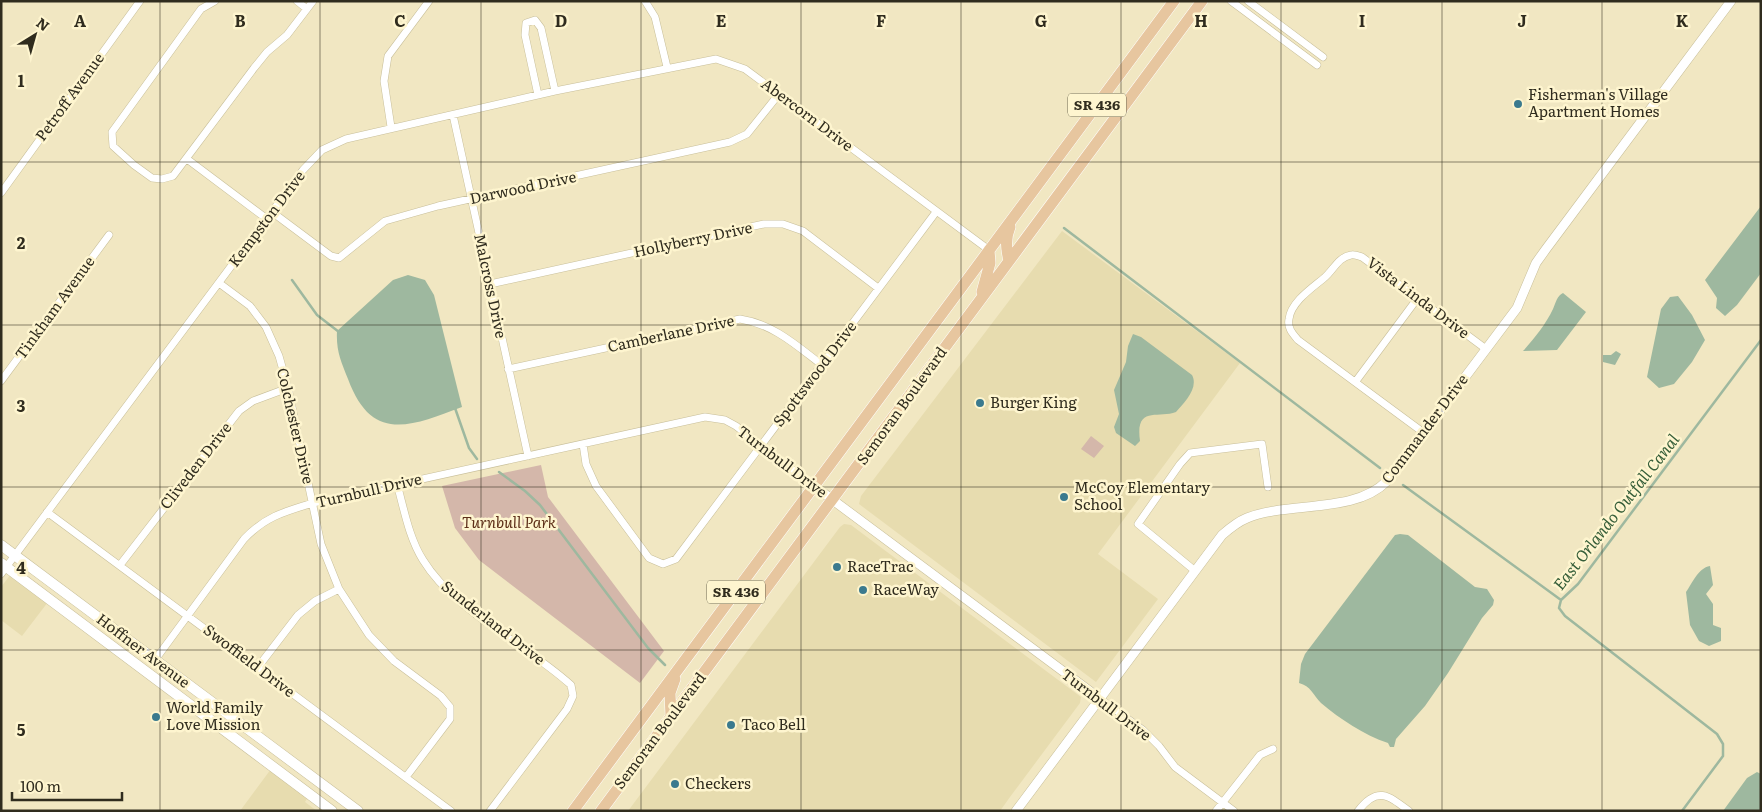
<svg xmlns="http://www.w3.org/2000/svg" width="1762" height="812" font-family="Literata,serif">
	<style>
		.built { fill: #e7dcaf }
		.green { fill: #d4b7aa }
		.water { fill: #9eb89f }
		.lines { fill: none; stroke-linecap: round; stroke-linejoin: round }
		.stream { stroke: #9eb89f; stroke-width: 2.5 }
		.minor-casing { stroke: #c8bf9a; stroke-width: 8 }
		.tertiary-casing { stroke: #c8bf9a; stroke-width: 10 }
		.secondary-casing { stroke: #c8bf9a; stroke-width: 11 }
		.primary-casing { stroke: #fff; stroke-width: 12 }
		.minor { stroke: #fff; stroke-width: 7 }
		.tertiary { stroke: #fff; stroke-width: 9 }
		.secondary { stroke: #fff; stroke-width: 10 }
		.primary { stroke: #e7c69f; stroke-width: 11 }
		.grid { fill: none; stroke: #302c1e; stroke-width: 1; stroke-opacity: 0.55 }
		.poi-dot { fill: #3b7a8e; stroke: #fef5cf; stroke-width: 2 }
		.labels { text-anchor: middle; stroke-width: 5; stroke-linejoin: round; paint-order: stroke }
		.shield { fill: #fef5cf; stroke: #6e6853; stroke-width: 1 }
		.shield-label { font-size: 14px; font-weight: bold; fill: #302c1e }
		.poi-label { font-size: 15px; fill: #302c1e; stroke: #fef5cf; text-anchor: start }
		.street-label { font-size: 15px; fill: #302c1e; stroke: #fef5cf }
		.park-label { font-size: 15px; font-style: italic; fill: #5d2e18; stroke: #fef5cf }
		.water-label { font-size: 16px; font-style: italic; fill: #365e39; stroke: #fef5cf }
		.grid-label { font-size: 16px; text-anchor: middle; font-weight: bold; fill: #302c1e; stroke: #fef5cf; stroke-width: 5; stroke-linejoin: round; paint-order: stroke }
	</style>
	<rect width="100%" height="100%" fill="#f1e7c2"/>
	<path class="built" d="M 1062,231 L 1240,363 L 1098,554 L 1158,599 L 1096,682 L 859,504 L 861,496 Z
		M 844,524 L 851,525 L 1081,697 L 1080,703 L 1010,797 L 1000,811 L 628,811 L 840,527 Z
		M 11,574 L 48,602 L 22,636 L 1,620 L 1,587 Z
		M 271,769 L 308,797 L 305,802 L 317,811 L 240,811 Z"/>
	<path class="green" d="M 1091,436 L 1104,446 L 1094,458 L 1081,449 Z
		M 541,465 L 548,497 L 664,651 L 640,683 L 479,560 L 455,528 L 442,486 Z"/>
	<path class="water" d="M 1761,206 L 1761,273 L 1737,305 L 1725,316 L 1716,308 L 1717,298 L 1705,280 Z
		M 408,275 L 425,280 L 434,295 L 462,407 C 411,426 372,444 348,379 C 341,361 336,351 337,331 L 393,280 Z
		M 1563,293 L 1586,312 L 1557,350 L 1523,351 C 1534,339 1546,324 1553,309 C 1556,302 1557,296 1563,293 Z
		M 1678,296 L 1692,315 L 1705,340 L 1692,362 L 1674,384 L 1659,388 L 1647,377 L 1661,309 L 1670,297 Z
		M 1133,334 L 1141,337 L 1192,375 C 1199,388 1184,403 1176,412 C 1158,419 1135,405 1140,441 L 1135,446 L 1116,433 L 1114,427 L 1119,414 L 1114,390 L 1126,362 L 1128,346 Z
		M 1616,351 L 1621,354 L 1615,365 L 1603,362 L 1603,355 L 1611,355 Z
		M 1400,534 L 1408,535 L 1475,587 L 1487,589 L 1494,600 L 1493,605 L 1482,618 L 1448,673 L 1425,706 L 1396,739 L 1394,747 L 1390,747 L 1388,743 C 1364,735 1340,719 1321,703 C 1313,695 1311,686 1299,683 L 1301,664 L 1305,654 L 1395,535 Z
		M 1710,566 L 1713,585 L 1706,594 L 1713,604 L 1713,625 L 1721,628 L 1721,641 L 1709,646 L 1699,641 L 1690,625 L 1686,592 C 1692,584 1698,568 1710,566 Z
		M 1757,772 L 1761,774 L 1761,811 L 1723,811 L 1747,778 Z"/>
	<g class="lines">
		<path class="stream" d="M 1064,228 L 1380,468
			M 292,280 L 317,315 L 339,332
			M 455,408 L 469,448 L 477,459
			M 499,472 L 525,491 L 540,505 L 648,648 L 665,665
			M 1403,485 L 1561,600
			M 1682,811 L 1723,756 L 1723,744 L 1717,734 L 1565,616 L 1559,608 L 1561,600 L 1578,584 L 1761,340"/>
		<defs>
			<path id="minor" d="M 215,1 L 201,9 L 112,132 L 113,146 L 134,165 L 152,178 L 162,179 L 173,176 L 254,68 L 267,52 L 287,35 L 313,1
				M 297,1 L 307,9
				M 645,1 L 655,17 L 667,67
				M 1231,1 L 1317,65
				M 1248,1 L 1323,57
				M 538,95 L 525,35 L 526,23 L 535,20 L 541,28 L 555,91
				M 453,115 L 528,456
				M 391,127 L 384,81 L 388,56 L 429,1
				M 187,159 L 267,219
				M 1,193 L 140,1
				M 272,212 L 331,256 L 339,258 L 385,221 L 438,206 L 730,142 L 747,134 L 779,94
				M 219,283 L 250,306 L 266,327 L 279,356 L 288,388 L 321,544 L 339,589 L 369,635 L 394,661 L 441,696 L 450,707 L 450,719 L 406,777
				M 490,284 L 764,224 L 783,224 L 803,231 L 878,288
				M 508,369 L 740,319 C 773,324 796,345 822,365
				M 1,381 L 109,235
				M 1356,381 L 1417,299
				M 1424,433 L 1298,340 C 1293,334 1287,328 1289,319 C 1291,302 1312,288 1324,278 C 1333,271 1338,257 1351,255 C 1354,254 1359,256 1362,257 L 1486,349
				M 583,444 L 586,464 L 596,486 L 649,558 L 663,564 L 676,559 L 936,212
				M 397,484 C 404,509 409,538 423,560 C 454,611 526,644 571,685 L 573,696 L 567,709 L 490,811
				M 47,512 L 451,811
				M 120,565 L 239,411 L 253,401 L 288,388
				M 1194,570 L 1138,524 L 1180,464 L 1190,453 L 1262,444 L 1268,487
				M 1,574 L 303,170 L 322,150 L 346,139 L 555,91 L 716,59 L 745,69 L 989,250
				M 155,660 L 244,539 C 265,517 283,512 313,503 L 705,417 L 725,420 L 736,426 L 814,486
				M 258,667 L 298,615 L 315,601 L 339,589
				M 1099,698 L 1143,730 L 1159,746 L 1175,767 L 1234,811
				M 1216,811 L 1260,755 L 1273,749
				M 1358,811 C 1377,786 1388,795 1409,811"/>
			<path id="tertiary" d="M 814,486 L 1099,698
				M 1016,811 L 1222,535 C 1230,528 1237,522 1247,518 C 1289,501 1355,514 1387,481 L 1517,308 L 1536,263 L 1546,249 L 1731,1"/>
			<path id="secondary" d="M 1,545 L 358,811
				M 1,563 L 332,811"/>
			<path id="primary" d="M 1009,261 C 1006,248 1005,239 1010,227
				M 982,292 L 990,263 L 989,250
				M 671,717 L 670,693 L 675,679
				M 573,811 L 1174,1
				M 601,811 L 1202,1"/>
		</defs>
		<use href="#minor" class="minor-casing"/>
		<use href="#tertiary" class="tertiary-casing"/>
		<use href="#secondary" class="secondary-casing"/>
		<use href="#primary" class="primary-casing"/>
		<use href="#minor" class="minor"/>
		<use href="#tertiary" class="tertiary"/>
		<use href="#secondary" class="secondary"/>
		<use href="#primary" class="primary"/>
	</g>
	<path class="grid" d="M 160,1 L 160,811M 320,1 L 320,811M 481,1 L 481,811M 641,1 L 641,811M 801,1 L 801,811M 961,1 L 961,811M 1121,1 L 1121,811M 1281,1 L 1281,811M 1442,1 L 1442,811M 1602,1 L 1602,811M 1,162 L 1761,162M 1,325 L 1761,325M 1,487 L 1761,487M 1,650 L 1761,650"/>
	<g class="poi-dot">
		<circle cx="1518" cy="104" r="5"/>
		<circle cx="980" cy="403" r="5"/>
		<circle cx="1064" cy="497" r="5"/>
		<circle cx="837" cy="567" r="5"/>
		<circle cx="863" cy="590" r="5"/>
		<circle cx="156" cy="717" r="5"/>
		<circle cx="731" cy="725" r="5"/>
		<circle cx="675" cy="784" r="5"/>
	</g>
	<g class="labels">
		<g class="shield">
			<rect x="1068" y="93.5" width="58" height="23" rx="4"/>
			<rect x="707" y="580.5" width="58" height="23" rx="4"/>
		</g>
		<g class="shield-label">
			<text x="1097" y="110">SR 436</text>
			<text x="736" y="597">SR 436</text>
		</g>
		<g class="poi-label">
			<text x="1528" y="100">Fisherman's Village<tspan x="1528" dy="17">Apartment Homes</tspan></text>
			<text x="990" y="408">Burger King</text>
			<text x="1074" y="493">McCoy Elementary<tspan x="1074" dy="17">School</tspan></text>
			<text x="847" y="572">RaceTrac</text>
			<text x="873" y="595">RaceWay</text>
			<text x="166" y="713">World Family<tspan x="166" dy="17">Love Mission</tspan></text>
			<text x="741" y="730">Taco Bell</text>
			<text x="685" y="789">Checkers</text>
		</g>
		<g class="street-label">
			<text transform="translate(70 97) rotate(-54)" y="5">Petroff Avenue</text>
			<text transform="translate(807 115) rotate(37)" y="5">Abercorn Drive</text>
			<text transform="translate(523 188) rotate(-12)" y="5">Darwood Drive</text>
			<text transform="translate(267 219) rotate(-53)" y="5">Kempston Drive</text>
			<text transform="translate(693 240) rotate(-12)" y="5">Hollyberry Drive</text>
			<text transform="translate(490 286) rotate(78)" y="5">Malcross Drive</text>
			<text transform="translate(1418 298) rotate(37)" y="5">Vista Linda Drive</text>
			<text transform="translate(55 308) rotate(-54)" y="5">Tinkham Avenue</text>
			<text transform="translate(671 334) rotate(-12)" y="5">Camberlane Drive</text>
			<text transform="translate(815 374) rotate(-53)" y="5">Spottswood Drive</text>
			<text transform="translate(902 406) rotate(-54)" y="5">Semoran Boulevard</text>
			<text transform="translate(295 426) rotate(77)" y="5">Colchester Drive</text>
			<text transform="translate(1425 429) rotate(-53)" y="5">Commander Drive</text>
			<text transform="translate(782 462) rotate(37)" y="5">Turnbull Drive</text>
			<text transform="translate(196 466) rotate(-52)" y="5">Cliveden Drive</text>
			<text transform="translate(369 491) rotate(-13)" y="5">Turnbull Drive</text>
			<text transform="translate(493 623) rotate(38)" y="5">Sunderland Drive</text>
			<text transform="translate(143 651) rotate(37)" y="5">Hoffner Avenue</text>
			<text transform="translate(249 661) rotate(37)" y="5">Swoffield Drive</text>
			<text transform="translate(1106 705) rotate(37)" y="5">Turnbull Drive</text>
			<text transform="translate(660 731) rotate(-53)" y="5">Semoran Boulevard</text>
		</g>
		<g class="park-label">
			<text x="509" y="528">Turnbull Park</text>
		</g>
		<g class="water-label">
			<text transform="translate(1616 512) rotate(-52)" y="6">East Orlando Outfall Canal</text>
		</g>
	</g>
	<g class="grid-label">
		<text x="80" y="27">A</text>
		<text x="240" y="27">B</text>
		<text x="400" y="27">C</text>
		<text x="561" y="27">D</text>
		<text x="721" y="27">E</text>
		<text x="881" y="27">F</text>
		<text x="1041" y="27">G</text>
		<text x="1201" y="27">H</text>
		<text x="1362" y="27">I</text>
		<text x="1522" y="27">J</text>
		<text x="1682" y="27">K</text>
		<text x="21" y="87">1</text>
		<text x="21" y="249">2</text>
		<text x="21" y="412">3</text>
		<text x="21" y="574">4</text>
		<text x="21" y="736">5</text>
	</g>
	<rect width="1762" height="812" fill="none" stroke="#302c1e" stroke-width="5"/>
	<g transform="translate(35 35) rotate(37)" stroke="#fef5cf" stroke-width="4" paint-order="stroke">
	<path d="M0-4L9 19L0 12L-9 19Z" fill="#302c1e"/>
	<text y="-8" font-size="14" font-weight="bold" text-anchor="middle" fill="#302c1e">N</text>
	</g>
	<path d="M12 792v8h110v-8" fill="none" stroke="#302c1e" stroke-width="2.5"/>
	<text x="20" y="792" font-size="15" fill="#302c1e" stroke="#fef5cf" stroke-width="4" paint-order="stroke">100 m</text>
</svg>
